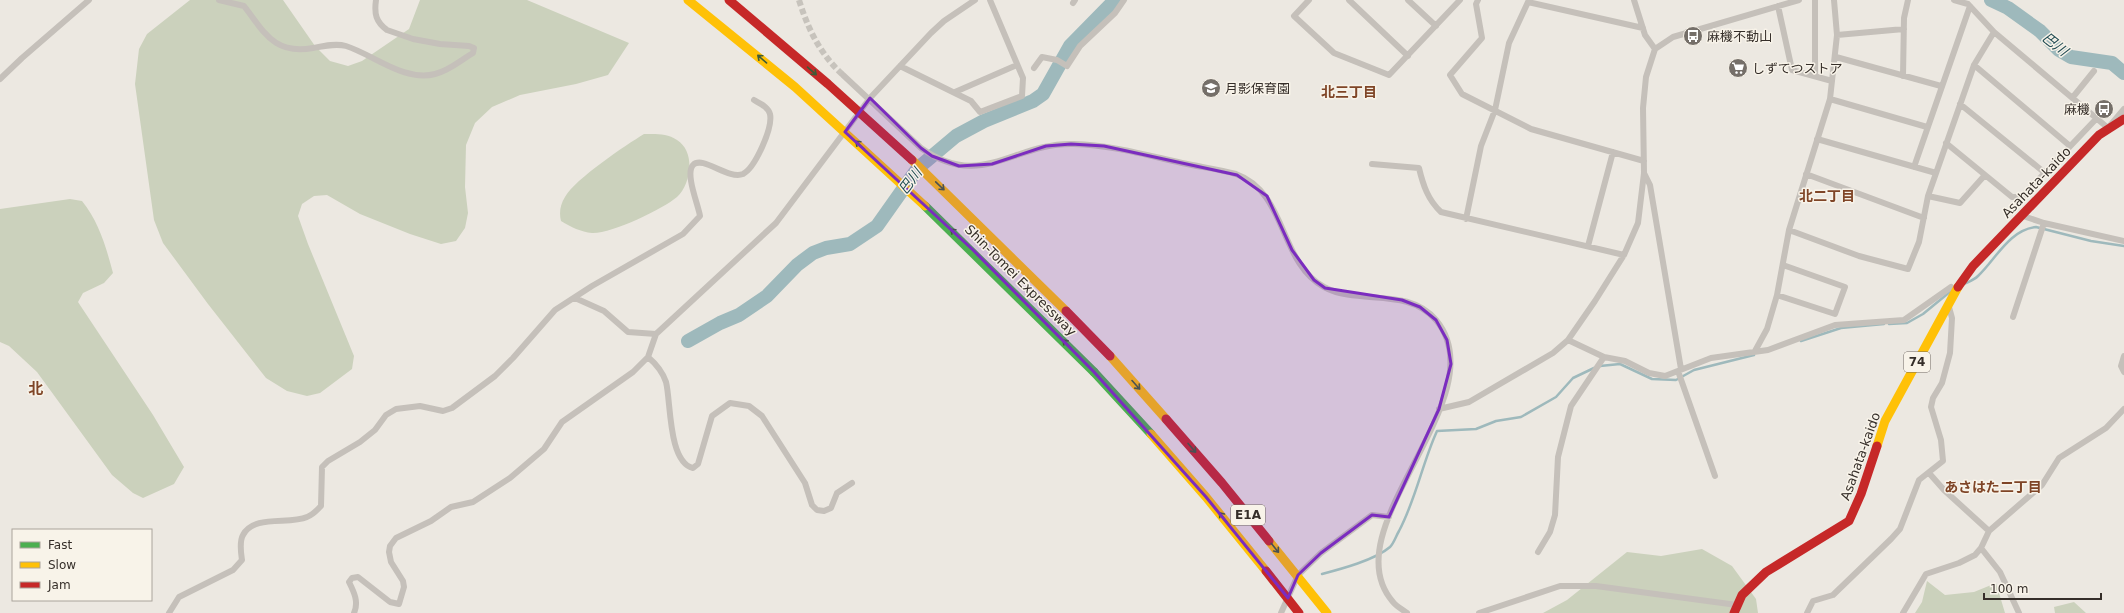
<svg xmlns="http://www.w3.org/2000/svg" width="2124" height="613" font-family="'DejaVu Sans','Noto Sans JP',sans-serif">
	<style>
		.green { fill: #cbd1bc }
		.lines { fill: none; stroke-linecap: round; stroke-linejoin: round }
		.stream { stroke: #9eb9bc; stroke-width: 2.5 }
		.river { stroke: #9eb9bc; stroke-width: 14 }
		.street-tunnel { stroke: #c7c3bc; stroke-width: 6; stroke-dasharray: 6 3; stroke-linecap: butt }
		.street { stroke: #c5c0ba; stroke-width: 6 }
		.fast { stroke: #4caf50; stroke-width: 9 }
		.slow { stroke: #ffc107; stroke-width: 9 }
		.jam { stroke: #c62828; stroke-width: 9 }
		.fast-bridge { stroke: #4caf50; stroke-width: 9 }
		.slow-bridge { stroke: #ffc107; stroke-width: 9 }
		.jam-bridge { stroke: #c62828; stroke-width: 9 }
		.oneway { stroke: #3d5b37 }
		.marked { fill: #7b2cbf; fill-opacity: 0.2; stroke: #7b2cbf; stroke-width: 3; stroke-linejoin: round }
		.labels { text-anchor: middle; stroke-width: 3; stroke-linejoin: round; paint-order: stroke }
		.shield { fill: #f8f3e9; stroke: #706963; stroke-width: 1 }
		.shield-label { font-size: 12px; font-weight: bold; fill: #352e29 }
		.poi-label { font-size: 13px; fill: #352e29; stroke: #f8f3e9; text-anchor: start }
		.street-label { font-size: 13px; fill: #352e29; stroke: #f8f3e9 }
		.water-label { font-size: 14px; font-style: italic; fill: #214c54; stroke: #f8f3e9 }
		.neighbourhood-label { font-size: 14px; font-weight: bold; fill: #7f4527; stroke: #f8f3e9 }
		.quarter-label { font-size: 15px; font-weight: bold; fill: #7f4527; stroke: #f8f3e9 }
	</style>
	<rect width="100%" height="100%" fill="#ece8e1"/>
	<path class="green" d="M 190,0 L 283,0 L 315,46 L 330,61 L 348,66 L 362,61 L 409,29 L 420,0 L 527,0 L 629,43 L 608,75 L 576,84 L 520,95 L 492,107 L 475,123 L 466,145 L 465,187 L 468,213 L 465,228 L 456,241 L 441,244 L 410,234 L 360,214 L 327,195 L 314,196 L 302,204 L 298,216 L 308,244 L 354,356 L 352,369 L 320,393 L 307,396 L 287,391 L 266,378 L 208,304 L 163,243 L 154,220 L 135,84 L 139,49 L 147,34 Z
		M 644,134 C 656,134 667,133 677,140 C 696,152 691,184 677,197 C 663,209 611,234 592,233 C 581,232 571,227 561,221 C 559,213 560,205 565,197 C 575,179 626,145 644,134 Z
		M 70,199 L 82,201 C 99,222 106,247 113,273 L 104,283 L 83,293 L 78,302 L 153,415 L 184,467 L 174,484 L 143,498 L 133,493 L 112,475 L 37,372 L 9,346 L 0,342 L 0,209 Z
		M 1702,549 L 1732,566 L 1756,599 L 1758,613 L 1543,613 L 1567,600 L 1627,552 L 1661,556 Z
		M 1927,581 L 1945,595 L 1974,592 L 1996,583 L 2005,613 L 1915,613 L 1922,602 Z
		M 2074,602 L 2086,613 L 2055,613 L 2054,607 Z"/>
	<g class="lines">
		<path class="stream" d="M 1964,284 C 1968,282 1974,280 1978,276 C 1996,259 2009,230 2036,227 L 2091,241 L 2124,246
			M 1889,324 L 1907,323 L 1923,314 L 1951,291
			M 1801,341 L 1841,328 L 1884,324
			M 1600,366 L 1620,364 L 1652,379 L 1676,380 L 1694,370 L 1754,355
			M 1322,574 C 1341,569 1375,560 1390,547 C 1394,543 1396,536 1399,531 C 1416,499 1422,464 1437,431 L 1476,429 L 1496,421 L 1521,417 L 1556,397 L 1573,378 L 1594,368"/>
		<path class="river" d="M 1991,0 L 2008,8 L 2040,31 L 2059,50 L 2071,57 L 2112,63 L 2124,73
			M 688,341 L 720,323 L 739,315 L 767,296 L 797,265 L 813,253 L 826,248 L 850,244 L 877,226 L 918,168 L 956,136 L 984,121 L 1033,101 L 1043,94 L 1070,46 L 1115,0"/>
		<path class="street-tunnel" d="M 799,0 C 808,29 820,54 843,75"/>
		<path class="street" d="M 219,0 L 244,6 C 265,33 274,55 313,48 C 323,46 336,43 346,46 C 374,55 404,82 435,74 C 449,71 461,60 473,53 L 474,48 L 469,46 L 440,44 L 413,39 L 387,30 C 376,22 374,14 376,0
			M 1309,0 L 1294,16 L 1334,53 L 1389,75 L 1460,0
			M 1349,0 L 1408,56
			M 1408,0 L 1436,26
			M 1478,0 L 1476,4 L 1482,38 L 1450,75 L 1462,94 L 1531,129 L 1644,161
			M 1634,0 L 1645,35 L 1655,49
			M 1815,0 L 1815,76
			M 1954,0 L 1968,4 L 1994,32 L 2108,128 L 2124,109
			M 1073,3 L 1075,0
			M 1778,6 L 1792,70 L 1832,81
			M 1837,35 L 1904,29
			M 1836,57 L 1941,86
			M 1974,65 L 2070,146
			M 900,66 L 971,101 L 980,112 L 1022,96 L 1023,78 L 990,0
			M 1034,68 L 1042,57 L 1057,60 L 1067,66 L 1080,46 L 1115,13 L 1124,0
			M 843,75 L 921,148 C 981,191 1014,142 1074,144 C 1111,145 1146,155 1182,163 C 1200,167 1219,169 1236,174 C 1287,192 1279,263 1324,287 C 1359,306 1407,286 1436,320 C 1500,397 1329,529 1393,602 C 1396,606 1403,610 1407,613
			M 1903,76 L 1904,18 L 1908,0
			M 0,79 L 22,58 L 89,0
			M 955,92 L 1017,65
			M 2073,97 L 2094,71
			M 1830,99 L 1927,127
			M 1960,104 L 2045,173
			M 1817,139 L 1936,173
			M 1946,143 L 2012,197 L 2022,197 L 2097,118
			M 1372,164 L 1419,168 C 1423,185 1428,200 1441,212 L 1624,255
			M 1914,167 L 1970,6
			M 1644,173 L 1650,185 L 1681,369
			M 1806,174 L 1924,218
			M 1928,196 L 1960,203 L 1985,175
			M 2023,216 L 2044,223 L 2124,241
			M 1466,219 L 1481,146 L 1495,110 L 1509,43 L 1528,2 L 1643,28
			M 1789,230 L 1859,256 L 1908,269 L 1919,242 L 1928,196 L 1974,65 L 1994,32
			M 1588,246 L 1613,152
			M 1777,295 L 1835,314 L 1845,287 L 1783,265
			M 575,298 L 604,311 L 628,332 L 656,334
			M 2013,317 L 2044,223
			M 1568,340 L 1604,357 L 1625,361 L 1649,373 L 1665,376 L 1711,358 L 1768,350 L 1835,325 L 1904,320 L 1951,287
			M 1755,351 L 1767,329 L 1777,295 L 1789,230 L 1830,99 L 1837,35 L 1834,0
			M 2124,356 L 2121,366 L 2124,372
			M 648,357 C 655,363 663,373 666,382 C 671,401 668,462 693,468 L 698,464 L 712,416 L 730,403 L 749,406 L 762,416 L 805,483 L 812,505 L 817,510 L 824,511 L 831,508 L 837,493 L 852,483
			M 1678,371 L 1715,476
			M 1439,409 L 1469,402 L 1553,353 L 1568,340 L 1595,301 L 1624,255 L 1638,223 L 1644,173 L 1643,108 L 1646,77 L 1655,49 L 1673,37 L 1799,0
			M 1929,473 L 1944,490 L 1989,531
			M 1981,548 L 2000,572 L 2019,613
			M 1538,552 L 1550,532 L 1555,515 L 1558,457 L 1571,406 L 1604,357
			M 169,613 L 179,597 L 233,570 L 242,560 C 241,553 239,542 243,535 C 254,514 289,525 307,517 C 313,515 317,510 321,506 L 322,467 L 328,461 L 360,442 L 375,430 L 386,415 L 396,409 L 420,406 L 443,411 L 452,408 L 495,376 L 513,358 L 555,310 L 592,286 L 683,234 L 700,216 C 698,204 685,174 693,165 C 703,155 728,180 743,174 C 755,168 773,128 770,114 C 768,107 761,104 754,100
			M 354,613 C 359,602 354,592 349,582 L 352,578 L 358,577 L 390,602 L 399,604 L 404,587 L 403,581 L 391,562 L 389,552 L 390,546 L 396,538 L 431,521 L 451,507 L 473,502 L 510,478 L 544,449 L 562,422 L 633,372 L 648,357 L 656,334 L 776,223 L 870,98 L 931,33 L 944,21 L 975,0
			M 1281,613 L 1298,575 L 1321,553 L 1372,515 L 1389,517
			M 1479,613 L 1560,586 L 1596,586 L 1737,605
			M 1807,613 L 1813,601 L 1833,595 L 1891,539 L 1900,529 L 1919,480 L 1943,461 L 1941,440 L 1931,407 L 1933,398 L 1942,383 L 1950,353 L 1952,318 L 1949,307
			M 1903,613 L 1926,574 L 1959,563 L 1975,555 L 1981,548 L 1989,531 L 2042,485 L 2059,458 L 2106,428 L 2124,409"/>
		<path class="fast" d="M 1094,372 L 1151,434"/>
		<path class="slow" d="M 1110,356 L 1166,419
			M 1877,446 L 1885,421 L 1958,287"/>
		<path class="jam" d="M 1958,287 L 1973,266 L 2099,135 L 2124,119
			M 1734,613 L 1742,595 L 1766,572 L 1849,521 L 1861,494 L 1877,446"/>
		<path class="fast-bridge" d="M 925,206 L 1094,372"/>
		<path class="slow-bridge" d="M 688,0 L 795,87 L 925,206
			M 912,160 L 1066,311
			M 1151,434 L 1206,497 L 1266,571
			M 1269,541 L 1327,613"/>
		<path class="jam-bridge" d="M 729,0 L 828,84 L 912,160
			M 1066,311 L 1110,356
			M 1166,419 L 1222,483 L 1269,541
			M 1266,571 L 1299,613"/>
	</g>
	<defs><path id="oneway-shaft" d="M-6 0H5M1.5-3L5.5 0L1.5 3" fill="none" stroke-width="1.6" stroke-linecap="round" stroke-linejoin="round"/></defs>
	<g class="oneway">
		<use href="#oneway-shaft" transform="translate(762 59) rotate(-139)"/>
		<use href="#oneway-shaft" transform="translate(812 71) rotate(41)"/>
		<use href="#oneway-shaft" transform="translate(860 145) rotate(-138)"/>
		<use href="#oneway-shaft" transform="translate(940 186) rotate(44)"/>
		<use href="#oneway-shaft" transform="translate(955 233) rotate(-137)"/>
		<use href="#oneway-shaft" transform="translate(1067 344) rotate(-134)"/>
		<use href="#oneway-shaft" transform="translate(1136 385) rotate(48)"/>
		<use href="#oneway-shaft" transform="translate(1192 448) rotate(49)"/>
		<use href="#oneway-shaft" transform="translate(1223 517) rotate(-129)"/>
		<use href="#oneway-shaft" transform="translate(1275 548) rotate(51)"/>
	</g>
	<path class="marked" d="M 870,98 L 921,148 L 932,156 L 959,166 L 992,164 L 1046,146 L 1071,144 L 1104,146 L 1237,175 L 1267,196 L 1292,250 L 1314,280 L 1325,288 L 1402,300 L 1420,307 L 1436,320 L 1447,340 L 1451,364 L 1439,409 L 1389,517 L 1372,515 L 1321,553 L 1298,575 L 1288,598 L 1206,497 L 1094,372 L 973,250 L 845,132 Z"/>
	<defs>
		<symbol id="bus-disc" viewBox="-11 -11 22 22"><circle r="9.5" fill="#756f69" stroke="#f8f3e9"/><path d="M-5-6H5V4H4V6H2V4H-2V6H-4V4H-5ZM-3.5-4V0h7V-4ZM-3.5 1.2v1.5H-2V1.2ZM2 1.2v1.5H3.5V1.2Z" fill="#fff"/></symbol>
		<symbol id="supermarket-disc" viewBox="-11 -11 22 22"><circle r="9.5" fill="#756f69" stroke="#f8f3e9"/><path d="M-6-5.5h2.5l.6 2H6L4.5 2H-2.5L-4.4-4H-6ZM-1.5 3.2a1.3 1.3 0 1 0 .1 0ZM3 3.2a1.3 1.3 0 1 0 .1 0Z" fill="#fff"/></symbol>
		<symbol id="school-disc" viewBox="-11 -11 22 22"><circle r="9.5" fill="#756f69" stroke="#f8f3e9"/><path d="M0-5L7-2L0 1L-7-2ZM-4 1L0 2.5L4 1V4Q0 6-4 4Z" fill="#fff"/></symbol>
	</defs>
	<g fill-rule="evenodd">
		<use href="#bus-disc" x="1682" y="25" width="22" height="22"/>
		<use href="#supermarket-disc" x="1727" y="57" width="22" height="22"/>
		<use href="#school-disc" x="1200" y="77" width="22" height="22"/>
		<use href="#bus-disc" x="2093" y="98" width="22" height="22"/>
	</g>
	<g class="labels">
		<g class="shield">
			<rect x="1904" y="352" width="26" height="20" rx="3"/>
			<rect x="1231" y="505" width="34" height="20" rx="3"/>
		</g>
		<g class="shield-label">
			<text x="1917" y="366">74</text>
			<text x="1248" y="519">E1A</text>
		</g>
		<g class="poi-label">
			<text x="1707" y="41">麻機不動山</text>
			<text x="1752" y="73">しずてつストア</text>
			<text x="1225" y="93">月影保育園</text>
			<text x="2090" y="114" text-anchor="end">麻機</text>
		</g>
		<g class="street-label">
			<text transform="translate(2036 182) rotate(-46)" y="5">Asahata-kaido</text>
			<text transform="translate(1021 280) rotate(45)" y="5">Shin-Tomei Expressway</text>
			<text transform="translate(1860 456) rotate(-70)" y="5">Asahata-kaido</text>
		</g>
		<g class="water-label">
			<text transform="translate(2055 44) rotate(38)" y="5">巴川</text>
			<text transform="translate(910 181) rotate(-53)" y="5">巴川</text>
		</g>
		<g class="neighbourhood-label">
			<text x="1349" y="97">北三丁目</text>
			<text x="1827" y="201">北二丁目</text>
			<text x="1993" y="492">あさはた二丁目</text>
		</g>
		<g class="quarter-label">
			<text x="36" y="394">北</text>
		</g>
	</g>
	<rect x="12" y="529" width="140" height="72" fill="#f8f3e9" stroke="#aaa49c"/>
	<rect x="20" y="542" width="20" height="6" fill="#4caf50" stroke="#aaa49c"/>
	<text x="48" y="549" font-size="12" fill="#352e29">Fast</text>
	<rect x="20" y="562" width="20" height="6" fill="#ffc107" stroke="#aaa49c"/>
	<text x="48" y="569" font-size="12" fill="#352e29">Slow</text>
	<rect x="20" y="582" width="20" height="6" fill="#c62828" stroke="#aaa49c"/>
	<text x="48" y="589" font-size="12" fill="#352e29">Jam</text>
	<path d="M1984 593v6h117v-6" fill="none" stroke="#352e29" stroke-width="2"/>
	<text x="1990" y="593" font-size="12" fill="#352e29" stroke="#f8f3e9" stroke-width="3" paint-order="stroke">100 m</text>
</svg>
